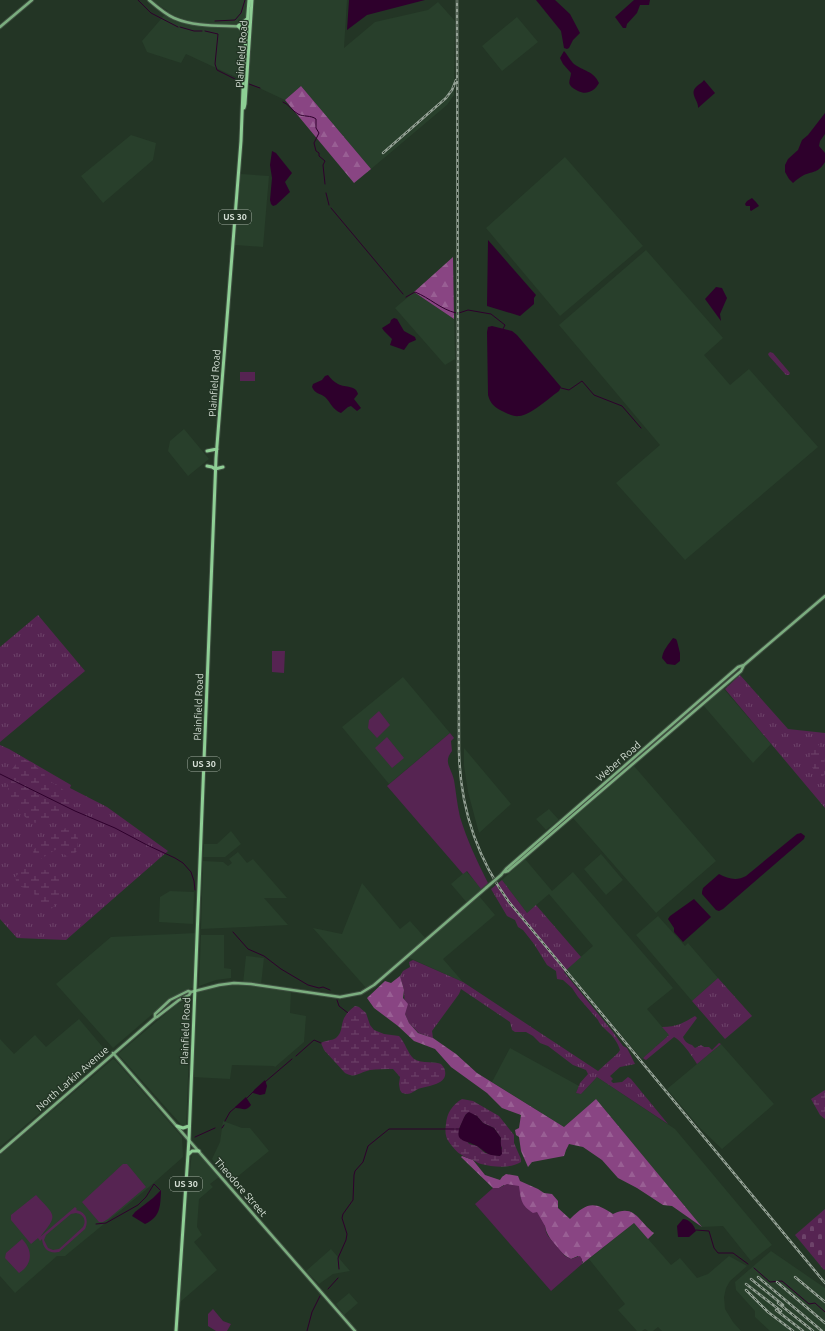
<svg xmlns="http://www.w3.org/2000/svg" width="825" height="1331" font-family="Ubuntu,sans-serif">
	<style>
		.built { fill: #283f2b }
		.grass { fill: url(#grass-tufts) }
		.forest { fill: url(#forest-firs) }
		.wetland { fill: url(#wetland-marsh); fill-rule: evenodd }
		.cemetery { fill: url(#cemetery-stones) }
		.green { fill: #562452; fill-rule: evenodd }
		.water { fill: #2e002c }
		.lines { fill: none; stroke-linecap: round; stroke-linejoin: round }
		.stream { stroke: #2e002c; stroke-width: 1 }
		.secondary-casing { stroke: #3f5041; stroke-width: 4.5 }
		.primary-casing { stroke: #3f5041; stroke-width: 5 }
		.secondary { stroke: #7bad7f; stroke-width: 2.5 }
		.primary { stroke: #8ecf95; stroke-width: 3 }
		.rail-casing { stroke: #95a296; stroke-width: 2.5 }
		.rail { stroke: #233525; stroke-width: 1; stroke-dasharray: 3; stroke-linecap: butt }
		.secondary-bridge-casing { stroke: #3f5041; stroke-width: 4.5; stroke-linecap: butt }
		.secondary-bridge { stroke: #7bad7f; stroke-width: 2.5 }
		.labels { text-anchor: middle; stroke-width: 3; stroke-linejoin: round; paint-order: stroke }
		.shield { fill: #233525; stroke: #a0aca0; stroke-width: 1 }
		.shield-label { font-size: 9px; font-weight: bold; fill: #d5dfd5 }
		.street-label { font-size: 10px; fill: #d5dfd5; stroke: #233525 }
	</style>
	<defs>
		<pattern id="grass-tufts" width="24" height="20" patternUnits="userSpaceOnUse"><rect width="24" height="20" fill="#562452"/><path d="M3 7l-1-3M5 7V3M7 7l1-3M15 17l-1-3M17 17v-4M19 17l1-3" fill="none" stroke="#6d436a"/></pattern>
		<pattern id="forest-firs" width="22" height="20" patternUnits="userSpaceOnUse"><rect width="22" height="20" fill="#894583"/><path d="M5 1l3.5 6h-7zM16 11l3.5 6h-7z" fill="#995f94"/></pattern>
		<pattern id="wetland-marsh" width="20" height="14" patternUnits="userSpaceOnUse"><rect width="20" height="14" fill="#562452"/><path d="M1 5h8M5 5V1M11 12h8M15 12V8" fill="none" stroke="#6d436a"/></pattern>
		<pattern id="cemetery-stones" width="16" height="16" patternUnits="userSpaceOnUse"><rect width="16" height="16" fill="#562452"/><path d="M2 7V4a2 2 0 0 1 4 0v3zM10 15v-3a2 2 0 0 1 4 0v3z" fill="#6d436a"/></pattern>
	</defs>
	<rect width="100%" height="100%" fill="#233525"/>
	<path class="built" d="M 151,0 L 347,0 L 344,48 L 375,22 L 428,10 L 438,2 L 455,21 L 454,95 L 447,105 L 371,169 L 301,86 L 285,100 L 186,54 L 181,63 L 147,52 L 142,41 L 168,11 Z
		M 517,17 L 538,42 L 502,71 L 482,46 Z
		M 131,135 L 156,143 L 153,160 L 103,203 L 81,176 Z
		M 565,157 L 643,246 L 560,316 L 486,228 Z
		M 241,174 L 269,176 L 263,247 L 235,245 Z
		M 646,250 L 723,338 L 704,355 L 730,385 L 749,369 L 818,447 L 685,560 L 616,483 L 660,445 L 559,325 Z
		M 414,292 L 454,319 L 455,359 L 445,365 L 395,308 Z
		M 184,429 L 209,459 L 188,476 L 168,451 L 170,441 Z
		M 403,677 L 450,733 L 389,784 L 342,727 Z
		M 723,688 L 771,744 L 753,763 L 703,705 Z
		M 464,748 L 511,804 L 479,833 L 468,792 L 464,766 Z
		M 634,766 L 716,861 L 656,913 L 573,818 Z
		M 549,809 L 559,820 L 546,830 L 536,819 Z
		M 231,831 L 241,844 L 225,857 L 203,857 L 204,844 L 217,844 Z
		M 238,852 L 247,863 L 253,859 L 287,898 L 264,898 L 288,925 L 201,929 L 203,861 L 223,862 L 228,866 L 232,863 L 229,859 Z
		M 601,854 L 623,880 L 606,895 L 584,869 Z
		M 525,859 L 552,891 L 573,872 L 673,988 L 647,1009 L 669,1035 L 642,1059 L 566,970 L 593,946 L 549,894 L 527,913 L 502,880 Z
		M 466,871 L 483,890 L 468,904 L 451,884 Z
		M 362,883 L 400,929 L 410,921 L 427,940 L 479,896 L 495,915 L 443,959 L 463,982 L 405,956 L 367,989 L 313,928 L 342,934 Z
		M 170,891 L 194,892 L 193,924 L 159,922 L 160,897 Z
		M 658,916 L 685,946 L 688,943 L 718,978 L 692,1001 L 636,935 Z
		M 197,933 L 194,987 L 170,999 L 113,1048 L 56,984 L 111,937 Z
		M 201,935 L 224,935 L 224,968 L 231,969 L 231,978 L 216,980 L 199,986 Z
		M 246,956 L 264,958 L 261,985 L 243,984 Z
		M 227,985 L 251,985 L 291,991 L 290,1013 L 306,1016 L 304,1042 L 275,1067 L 274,1066 L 232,1065 L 230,1079 L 192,1077 L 196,992 L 209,987 Z
		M 191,998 L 186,1130 L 118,1054 L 176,1005 Z
		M 79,1019 L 106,1051 L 106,1056 L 0,1147 L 0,1039 L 14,1054 L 35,1035 L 46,1047 Z
		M 721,1044 L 774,1104 L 722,1149 L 700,1128 L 667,1089 Z
		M 510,1048 L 579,1086 L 576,1093 L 581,1094 L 597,1077 L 675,1129 L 772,1245 L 751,1261 L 723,1226 L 702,1227 L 596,1099 L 564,1127 L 492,1082 Z
		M 113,1059 L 116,1061 L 182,1137 L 183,1157 L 149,1187 L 65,1256 L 57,1256 L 15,1293 L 0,1276 L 0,1155 Z
		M 223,1121 L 242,1128 L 250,1128 L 269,1151 L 231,1182 L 212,1159 L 220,1142 Z
		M 195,1150 L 219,1177 L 210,1184 L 213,1187 L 199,1199 L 197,1227 L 202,1235 L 194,1242 L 217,1270 L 179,1303 L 189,1179 L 192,1152 Z
		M 634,1223 L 671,1265 L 680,1258 L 697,1278 L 708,1274 L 729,1256 L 747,1266 L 730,1281 L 726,1288 L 724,1297 L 725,1309 L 733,1322 L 741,1331 L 662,1331 L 658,1327 L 653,1331 L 648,1331 L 645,1329 L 642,1331 L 637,1331 L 618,1310 L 625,1304 L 589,1259 Z
		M 331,1249 L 350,1271 L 333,1274 L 319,1284 L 306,1271 Z
		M 771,1251 L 825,1288 L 825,1331 L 770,1331 L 755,1317 L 755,1311 L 736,1290 L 735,1282 Z
		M 349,1293 L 358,1303 L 344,1315 L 336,1304 Z"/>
	<path class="grass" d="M 770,352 L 773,353 L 790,373 L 789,375 L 786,375 L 769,356 L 768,354 Z
		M 38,615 L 85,671 L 0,742 L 0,647 Z
		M 740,675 L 788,729 L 825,733 L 825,808 L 725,689 Z
		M 0,745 L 9,749 L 71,785 L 70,788 L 107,807 L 168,851 L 66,940 L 17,938 L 0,919 Z
		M 502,880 L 527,913 L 536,905 L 581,957 L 564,972 L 613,1032 L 623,1046 L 627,1048 L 635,1064 L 620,1067 L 610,1076 L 613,1079 L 611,1081 L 613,1083 L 622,1082 L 628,1077 L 631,1079 L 668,1124 L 597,1077 L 581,1094 L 576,1093 L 580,1083 L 588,1074 L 586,1070 L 573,1065 L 548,1046 L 540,1043 L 533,1036 L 526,1032 L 515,1032 L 512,1030 L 510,1022 L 461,989 L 459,994 L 432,1031 L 433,1038 L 419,1033 L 409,1023 L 405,1014 L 404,990 L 400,976 L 403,971 L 410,967 L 409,962 L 413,960 L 463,982 L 598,1071 L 618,1053 L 620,1050 C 618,1043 613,1036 607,1031 C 603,1027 600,1025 598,1020 L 578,997 L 572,988 L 563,980 L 557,979 L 556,971 L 547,965 L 534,944 L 523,930 L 518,927 L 515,920 L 507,916 L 491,889 Z
		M 718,978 L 752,1016 L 725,1039 L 692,1001 Z
		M 695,1016 L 697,1018 L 683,1037 C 685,1042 688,1044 692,1045 L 695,1048 L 701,1045 L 704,1047 L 709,1047 L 712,1050 L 719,1043 L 721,1044 L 697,1064 C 693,1057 681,1040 674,1037 L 646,1060 L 644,1059 L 643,1058 L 669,1035 L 662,1027 C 677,1027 683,1023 695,1016 Z"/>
	<path class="forest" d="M 301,86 L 371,169 L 354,183 L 285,100 Z
		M 453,257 L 454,319 L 414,292 Z
		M 400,976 L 404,990 L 403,998 L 408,1004 L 405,1014 L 409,1023 L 418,1033 L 433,1038 L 456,1054 L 477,1073 L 564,1127 L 596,1099 L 702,1227 L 672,1206 L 663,1205 L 637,1188 L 618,1178 L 602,1160 L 583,1147 L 569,1144 L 566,1150 L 564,1156 L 532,1162 L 528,1167 L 521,1151 L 519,1137 L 516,1135 L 515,1130 L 519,1128 L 521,1115 L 502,1108 L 487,1093 L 451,1067 L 435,1049 L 414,1041 L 398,1026 L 374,1008 L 367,998 L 385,981 L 391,983 Z
		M 462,1156 L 473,1160 L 485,1175 L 500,1180 L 502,1177 L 506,1174 L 518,1176 L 520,1181 L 538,1189 L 544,1193 L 552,1194 L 558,1201 L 558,1208 L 570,1219 C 587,1202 594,1201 613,1214 C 635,1203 639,1222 654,1233 L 648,1239 L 634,1223 L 582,1264 L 583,1262 L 578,1256 L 571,1259 C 561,1255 546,1236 545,1226 L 530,1216 L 504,1185 L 499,1188 L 493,1188 L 461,1157 Z"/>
	<path class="wetland" d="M 815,741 C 825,751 825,760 825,774 L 822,777 L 818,776 L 810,764 L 810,744 Z
		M 23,759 L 33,763 L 50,781 L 68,793 L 73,799 L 72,807 L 69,810 C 65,812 41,823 38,823 C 30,823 25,817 20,811 C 5,795 1,772 23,759 Z
		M 66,828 L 72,828 L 77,835 L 78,839 L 77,851 L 72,856 L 67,857 L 61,851 L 55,850 L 39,860 L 34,857 L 33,850 L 54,833 Z
		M 25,868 L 55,871 C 62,878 60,893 57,902 C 55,906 51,909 48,911 C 40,908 35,901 34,892 C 27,886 14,890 16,876 Z
		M 355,1006 L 359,1007 L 366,1013 L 370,1025 L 374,1030 L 384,1034 L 399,1036 C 405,1042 408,1054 414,1059 C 422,1064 436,1061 441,1064 C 443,1066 445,1069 445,1071 C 448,1085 426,1086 418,1089 C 414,1091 411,1094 407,1094 L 402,1093 L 400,1090 L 399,1084 L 400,1077 L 393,1069 C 386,1069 377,1069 370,1070 C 360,1072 355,1079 345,1073 L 324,1050 L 321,1043 C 326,1040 331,1041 336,1038 C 342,1033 341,1027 343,1021 C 345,1014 350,1010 355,1006 Z
		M 825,1090 L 825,1119 L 820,1115 L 811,1099 Z
		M 462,1099 L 473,1101 L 499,1116 L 514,1135 L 514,1143 L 521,1159 L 521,1162 C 510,1169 493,1167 481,1164 C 477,1163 474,1160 470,1159 C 468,1158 464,1157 462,1155 C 457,1153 452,1146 449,1142 C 445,1137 445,1130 446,1124 C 447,1113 452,1105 462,1099 ZM 466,1114 L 477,1116 L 483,1123 L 494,1128 L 501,1138 L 500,1144 L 502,1148 L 500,1156 L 485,1153 L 477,1146 L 469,1144 L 459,1129 Z"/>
	<path class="cemetery" d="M 825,1209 L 825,1269 L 824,1270 L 795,1235 Z"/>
	<path class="green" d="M 240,372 L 255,372 L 255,381 L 240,381 Z
		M 272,651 L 285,651 L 284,673 L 272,672 Z
		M 379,711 L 390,725 L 377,738 L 368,728 L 369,720 Z
		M 450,733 L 454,738 L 451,741 L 452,751 C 443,762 451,767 454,780 C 456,792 457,804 460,817 C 467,840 477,861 488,883 L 481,889 L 467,871 L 463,874 L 387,786 Z
		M 387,737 L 404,758 L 392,768 L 375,748 Z
		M 123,1164 L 127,1164 L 146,1187 L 108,1219 L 103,1222 L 99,1222 L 82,1202 Z
		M 507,1184 L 519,1186 C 521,1200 521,1205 533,1213 L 537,1212 L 545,1226 L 546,1232 L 548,1236 L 565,1256 L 571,1259 L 580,1256 L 582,1259 L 582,1264 L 551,1291 L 475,1204 L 493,1188 L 499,1188 Z
		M 36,1195 C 55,1216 59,1214 40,1237 L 75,1207 L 77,1209 L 76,1210 C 86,1212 89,1220 85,1229 L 59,1252 C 49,1254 43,1249 42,1239 L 40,1241 L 38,1238 L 31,1244 L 11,1220 L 11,1215 ZM 76,1213 C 83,1214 87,1220 83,1227 L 59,1249 L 53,1250 L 48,1248 L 44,1240 L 46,1235 L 71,1214 Z
		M 22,1239 C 33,1250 33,1264 19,1273 L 5,1258 L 6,1253 Z
		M 213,1309 L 223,1321 L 231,1324 L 227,1331 L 216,1331 L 208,1326 L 208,1314 Z"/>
	<path class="water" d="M 349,0 L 425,0 L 367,15 L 347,30 Z
		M 536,0 L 555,0 L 570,14 L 580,33 L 573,40 L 569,48 L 567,49 L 564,48 L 561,31 Z
		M 634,0 L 650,0 L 649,5 L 640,5 L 637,13 L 627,24 L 626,28 L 623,28 L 615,17 Z
		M 564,51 C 567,54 570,60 574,64 C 583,71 594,71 599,83 C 594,92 586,95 578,91 C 575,89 572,88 570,85 C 568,82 571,77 571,73 L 563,64 L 560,58 Z
		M 704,80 L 715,93 L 698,108 C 699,101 689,94 696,87 C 699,84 702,83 704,80 Z
		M 825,113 L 825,134 L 820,141 L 819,146 L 825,153 L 825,162 C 818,173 814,171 804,175 C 800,177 796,180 793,183 L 789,179 L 785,172 L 785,165 L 788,159 L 798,150 L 802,140 L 808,135 Z
		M 272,151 L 276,153 L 292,173 L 285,182 L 290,192 L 276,205 L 273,206 L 271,204 L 270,200 L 272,178 L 270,165 Z
		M 752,198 L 756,202 L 759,206 L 751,211 L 750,210 L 750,206 L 746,206 L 745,204 L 747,201 Z
		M 488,240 L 536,295 L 534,298 L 534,304 L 520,316 L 487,306 Z
		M 716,287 L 722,288 L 727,298 L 720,314 L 721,321 L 705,299 Z
		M 394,318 L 397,319 L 404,331 L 415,337 L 416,340 L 409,343 L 404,350 L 390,345 L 392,339 L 384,331 L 382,328 L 390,323 L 391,320 Z
		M 492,326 L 512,331 L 517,335 L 561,387 L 559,391 C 549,398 531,415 519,416 C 514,417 506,413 502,411 C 494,407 490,403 488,395 L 487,332 L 488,327 Z
		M 328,375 C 331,379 334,382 338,384 C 346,388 356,385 358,394 L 354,399 L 361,408 L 357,411 L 351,406 L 348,407 L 341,413 C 333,410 331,403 325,397 C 320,393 315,394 312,387 L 313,384 L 322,380 L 325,376 Z
		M 673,638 L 676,639 L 677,641 L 680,653 L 680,661 L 675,665 L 667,664 L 662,658 C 663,650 668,645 673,638 Z
		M 801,833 L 805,836 L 804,839 L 723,909 L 719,911 L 716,910 L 702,894 L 702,892 L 703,888 L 719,874 C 728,879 737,881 746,876 L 797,834 Z
		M 694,899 L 711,917 L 683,942 L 674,932 L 674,928 L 668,919 L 670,916 Z
		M 265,1080 L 267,1086 L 265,1094 L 260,1095 L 253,1093 L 254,1090 Z
		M 246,1097 L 251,1105 C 246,1112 242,1108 236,1108 L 235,1107 Z
		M 469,1112 L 477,1116 L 483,1123 L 494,1128 L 501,1138 C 500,1144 502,1148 502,1154 L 500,1156 C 485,1155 488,1153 477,1146 C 465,1139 452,1143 462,1122 C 464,1118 465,1114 469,1112 Z
		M 161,1190 L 161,1193 C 160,1208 160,1217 145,1224 L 132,1216 L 135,1212 L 153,1198 Z
		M 683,1219 C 689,1219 694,1225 696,1231 L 689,1237 L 678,1237 L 677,1226 Z"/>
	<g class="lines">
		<path class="stream" d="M 138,0 L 151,13 L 178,27
			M 215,21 L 235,20 L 241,13 L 245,0
			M 180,27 L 194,31 L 202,31
			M 205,31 L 218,34 L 215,64 L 217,70 L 241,82
			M 249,84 L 260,88
			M 283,102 C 289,104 292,111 298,114 C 303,117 311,115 316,119 L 316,128 L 319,133 L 314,143 L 316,151 L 319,153 L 319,156 L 325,161 L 323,165 L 325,184
			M 326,193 L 329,205
			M 331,208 L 403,294
			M 406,297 L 415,292 C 430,298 440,309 456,313
			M 459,313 L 468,310 L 491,314 L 505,325 L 503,329
			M 561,388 L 569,390 L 582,381 L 594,395 L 622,406 L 641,428
			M 0,774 L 75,811 L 115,828 L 147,845 L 175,858 L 183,863 L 191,872 L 194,881 L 195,890
			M 233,932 L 248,949 L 264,956 L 281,969 L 308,985 L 319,988 L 323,987 L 330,990
			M 337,1000 L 339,1006 L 348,1013
			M 296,1056 L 314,1040 L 321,1043
			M 265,1082 L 292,1059
			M 246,1099 L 254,1091
			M 225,1121 L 230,1112 L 236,1107
			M 222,1128 L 224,1125
			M 195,1137 L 215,1128
			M 96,1224 L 106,1223 L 138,1205 L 146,1197 L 154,1184 L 160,1190
			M 696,1230 L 709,1231 L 714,1248 L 718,1253 L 733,1253 L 748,1264
			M 754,1268 L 770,1282 L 782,1281 L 809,1304 L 815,1303 L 825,1312
			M 339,1269 L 338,1258 L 346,1240 L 347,1234 L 342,1218 L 343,1214 L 353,1200 L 354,1175 L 355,1171 L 363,1162 L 368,1146 L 389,1129 L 459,1129
			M 328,1289 L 338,1278
			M 307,1331 L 312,1312 L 320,1296"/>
		<defs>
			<path id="secondary" d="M 149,0 C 156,6 165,14 174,18 C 197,28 223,25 248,27
				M 0,27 L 32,0
				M 505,872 L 508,871 L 521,860 L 741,671 L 744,665 L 825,596
				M 501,875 L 506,869 L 738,667 L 744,665
				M 155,1018 L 155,1014 L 170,1000 L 188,991 L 191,992 L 219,985 L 234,983 L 251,984 L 340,997 L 361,993 L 374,985 L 487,887
				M 113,1053 L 355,1331
				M 0,1152 L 155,1018 L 157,1017 L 179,1000 L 189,995 L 191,992"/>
			<path id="primary" d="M 245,33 L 238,26 L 247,19
				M 244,108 L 245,104 L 252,0
				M 207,451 L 217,449
				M 207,466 L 212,467 L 215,469
				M 215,469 L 223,467
				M 177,1126 L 183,1128 L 189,1126
				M 188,1155 L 192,1151 L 199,1151
				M 176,1331 L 189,1139 L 216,458 L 241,141 L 244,63 L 249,0"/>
		</defs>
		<use href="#secondary" class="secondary-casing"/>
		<use href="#primary" class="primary-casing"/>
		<use href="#secondary" class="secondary"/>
		<use href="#primary" class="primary"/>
		<defs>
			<path id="rail" d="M 457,0 L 459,751 C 460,806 477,858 509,902 L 825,1283
				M 383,153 L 446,98 L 452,90 L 456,80
				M 758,1277 L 822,1331
				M 795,1277 L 825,1302
				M 751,1279 L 783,1305
				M 777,1282 L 825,1323
				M 746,1284 L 781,1311
				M 746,1290 L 768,1312 L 793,1331
				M 778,1303 L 813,1331
				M 776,1310 L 803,1331"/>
		</defs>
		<use href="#rail" class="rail-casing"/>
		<use href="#rail" class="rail"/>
		<defs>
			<path id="secondary-bridge" d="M 487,887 L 501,875"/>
		</defs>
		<use href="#secondary-bridge" class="secondary-bridge-casing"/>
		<use href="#secondary-bridge" class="secondary-bridge"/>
	</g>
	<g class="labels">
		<g class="shield">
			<rect x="219" y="210" width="32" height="14" rx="3"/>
			<rect x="188" y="757" width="32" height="14" rx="3"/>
			<rect x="170" y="1177" width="32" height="14" rx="3"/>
		</g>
		<g class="shield-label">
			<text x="235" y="220">US 30</text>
			<text x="204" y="767">US 30</text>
			<text x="186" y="1187">US 30</text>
		</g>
		<g class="street-label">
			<text transform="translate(241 54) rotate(-86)" y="4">Plainfield Road</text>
			<text transform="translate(214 383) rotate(-86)" y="4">Plainfield Road</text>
			<text transform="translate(198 707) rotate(-88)" y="4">Plainfield Road</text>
			<text transform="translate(618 761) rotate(-41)" y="4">Weber Road</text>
			<text transform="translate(185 1031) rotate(-88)" y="4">Plainfield Road</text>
			<text transform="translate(72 1078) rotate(-41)" y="4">North Larkin Avenue</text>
			<text transform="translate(241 1187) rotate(49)" y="4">Theodore Street</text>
		</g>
	</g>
</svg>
